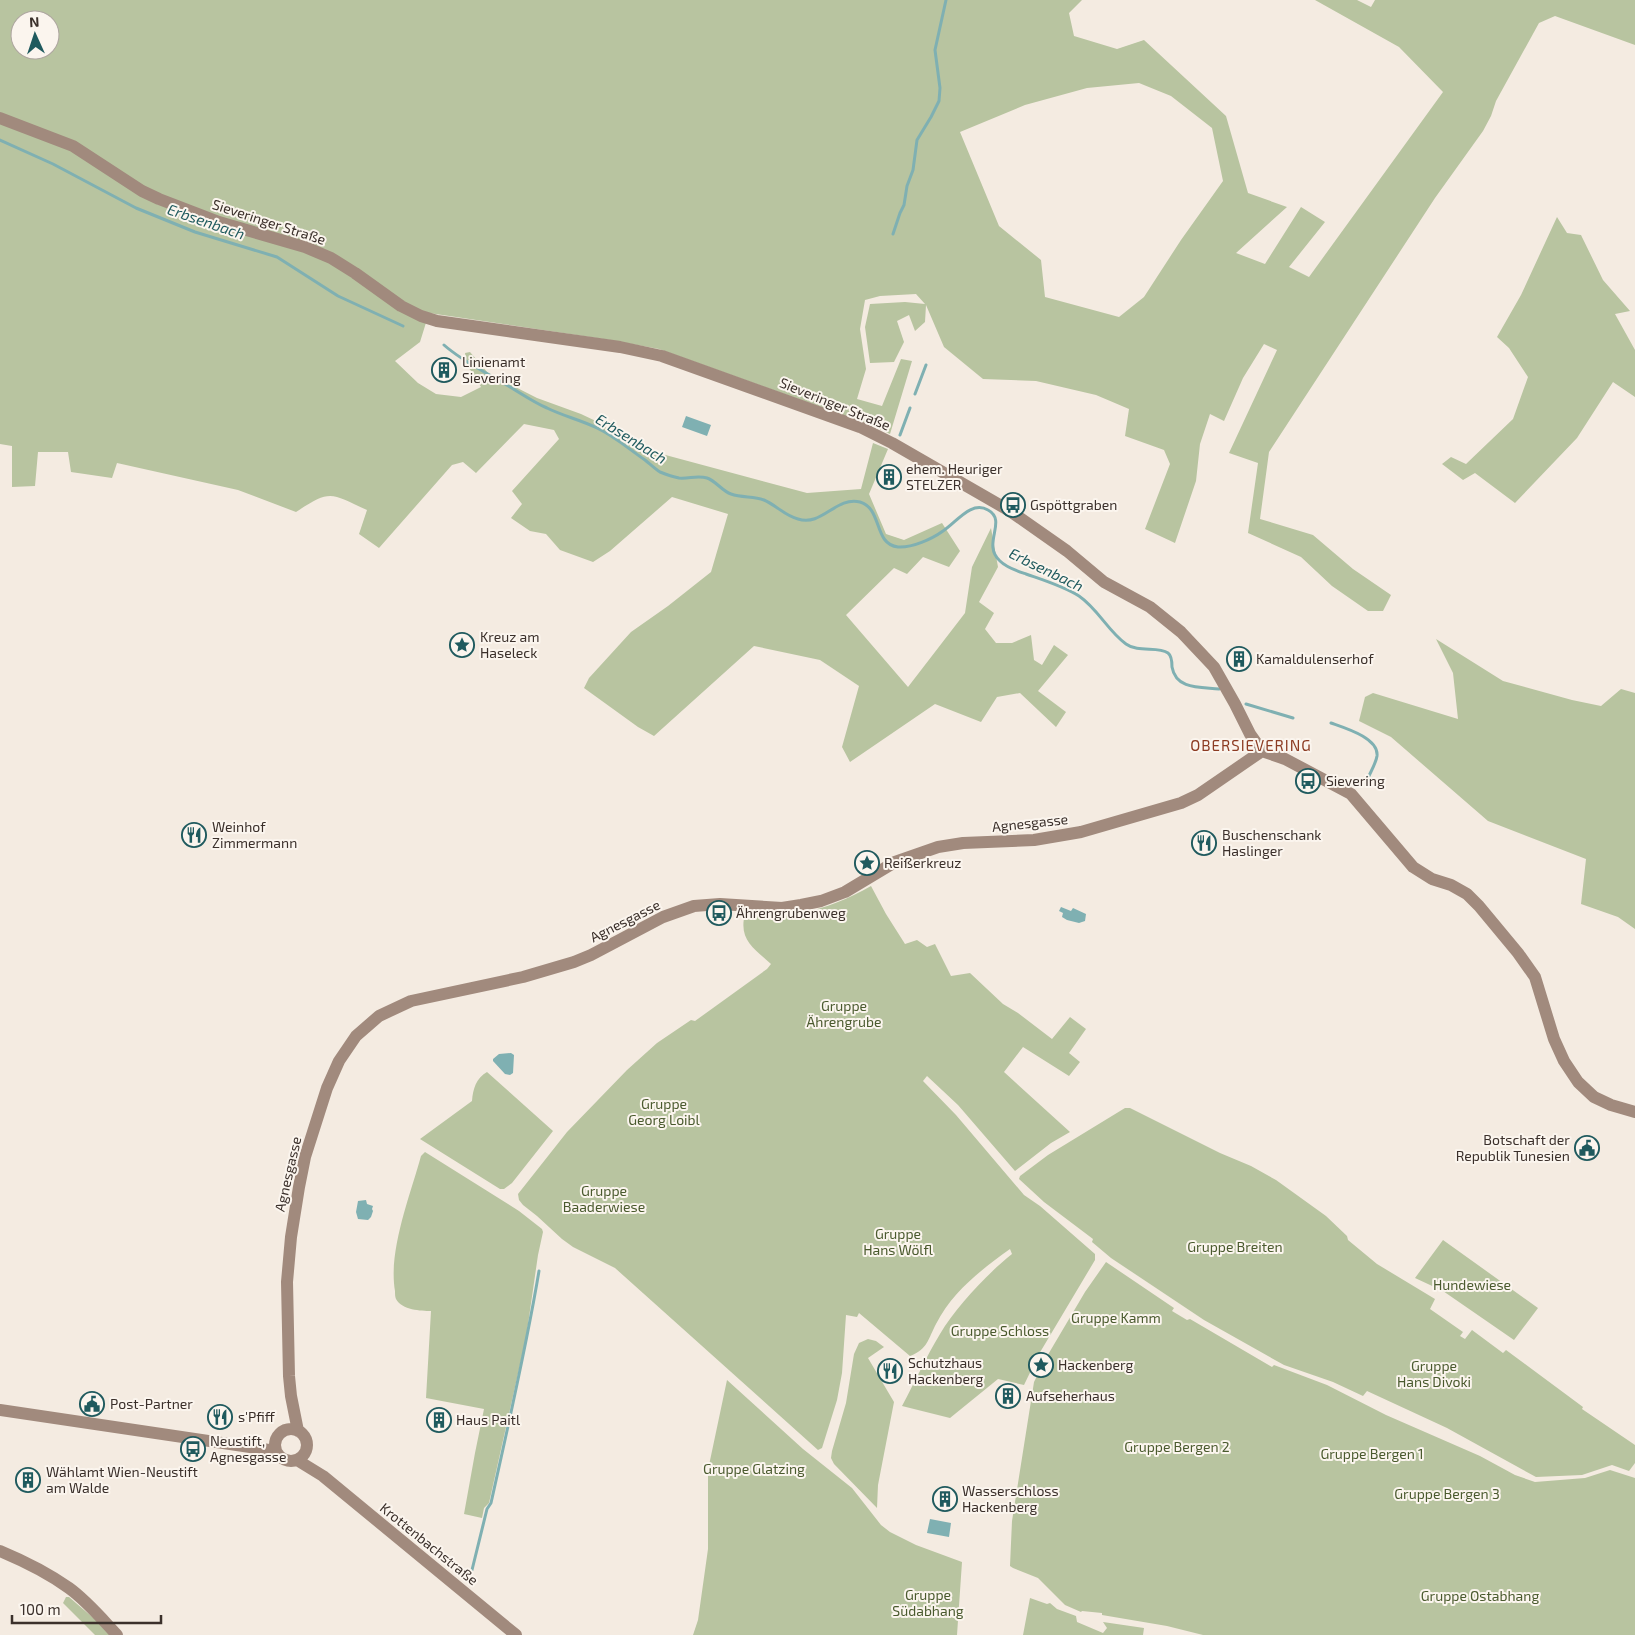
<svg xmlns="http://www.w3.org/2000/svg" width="1635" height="1635" font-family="'Exo 2',sans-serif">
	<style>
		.green { fill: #b8c4a0; fill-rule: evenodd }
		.water { fill: #7fb0b2 }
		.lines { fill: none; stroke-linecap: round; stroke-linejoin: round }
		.stream { stroke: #7fb0b2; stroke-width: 3 }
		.secondary { stroke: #a18a7d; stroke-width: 12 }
		.labels { text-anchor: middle; stroke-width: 4; stroke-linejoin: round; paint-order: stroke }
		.street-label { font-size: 14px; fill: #3b302b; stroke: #fbf5ee }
		.poi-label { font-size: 14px; fill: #3b302b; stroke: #fbf5ee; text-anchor: start }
		.park-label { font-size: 14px; fill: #4a5a2e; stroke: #fbf5ee }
		.water-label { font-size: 15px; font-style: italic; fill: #1f5a5e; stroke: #fbf5ee }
		.neighbourhood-label { font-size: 15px; letter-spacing: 1px; fill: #8c3b22; stroke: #fbf5ee }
	</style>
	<rect width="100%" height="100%" fill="#f4ebe1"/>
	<path class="green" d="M 0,0 L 1082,0 L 1069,13 L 1074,36 L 1117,49 L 1144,40 L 1226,116 L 1248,193 L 1287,207 L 1236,253 L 1265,264 L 1301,207 L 1325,222 L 1289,267 L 1309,277 L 1443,92 L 1399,47 L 1315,0 L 1357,0 L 1371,7 L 1375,0 L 1635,0 L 1635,45 L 1555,16 L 1539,23 L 1496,101 L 1491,116 L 1483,131 L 1435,198 L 1269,452 L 1260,519 L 1313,535 L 1353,569 L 1391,595 L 1383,611 L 1368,611 L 1332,586 L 1301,557 L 1248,533 L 1258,463 L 1229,453 L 1277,350 L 1264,344 L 1243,378 L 1224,421 L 1210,414 L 1200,444 L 1196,481 L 1175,543 L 1145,529 L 1170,464 L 1164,450 L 1125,436 L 1129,409 L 1096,395 L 1036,381 L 983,379 L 944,347 L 926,305 L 925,322 L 915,331 L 909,315 L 897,321 L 904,342 L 894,362 L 870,363 L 865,327 L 870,304 L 905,302 L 925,304 L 916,294 L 880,296 L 865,300 L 860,329 L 866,369 L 857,399 L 882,406 L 901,359 L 912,361 L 890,434 L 871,425 L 659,349 L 610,340 L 429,313 L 420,342 L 395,361 L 418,383 L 436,394 L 461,397 L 481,387 L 472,372 L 467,366 L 465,353 L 470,352 L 488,373 L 537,398 L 581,414 L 600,423 L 632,446 L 807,493 L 861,489 L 873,443 L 888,449 L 869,494 L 886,534 L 904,540 L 942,523 L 960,551 L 949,567 L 923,557 L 907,574 L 894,568 L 846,615 L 908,687 L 965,613 L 972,567 L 991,528 L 998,567 L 979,602 L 994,613 L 985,629 L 996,643 L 1012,643 L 1031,635 L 1034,660 L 1042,665 L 1054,645 L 1068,655 L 1038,691 L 1066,712 L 1056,727 L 1020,693 L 997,697 L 981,722 L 935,704 L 850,762 L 842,747 L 859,686 L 820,660 L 754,646 L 654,736 L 638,727 L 584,688 L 589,678 L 631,632 L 668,606 L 711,572 L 728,514 L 672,497 L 610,551 L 593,562 L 560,550 L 546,534 L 530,531 L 511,518 L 522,504 L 512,491 L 559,439 L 554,430 L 524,424 L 476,473 L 463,462 L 452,465 L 379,548 L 359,534 L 367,510 C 330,493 331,489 296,512 L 238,490 L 117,463 L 112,478 L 71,472 L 68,452 L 38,452 L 35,486 L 12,487 L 12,446 L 0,444 ZM 20,20 L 50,20 L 50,50 L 20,50 ZM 1139,83 L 1171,96 L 1212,128 L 1223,181 L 1181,240 L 1144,297 L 1119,317 L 1045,297 L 1041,260 L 999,226 L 960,132 L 1025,105 L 1087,88 Z
		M 1557,217 L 1567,233 L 1581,235 L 1603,280 L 1630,311 L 1615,314 L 1635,350 L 1635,397 L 1613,382 L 1577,438 L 1515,503 L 1475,473 L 1463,480 L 1442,464 L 1451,457 L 1466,464 L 1513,419 L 1528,377 L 1509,348 L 1497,337 L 1521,295 Z
		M 1436,639 L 1503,681 L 1572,700 L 1601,706 L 1621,689 L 1635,693 L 1635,929 L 1618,917 L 1581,904 L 1586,859 L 1488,821 L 1391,737 L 1359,721 L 1365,697 L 1373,693 L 1458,719 L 1453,673 Z
		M 871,886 L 886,914 L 905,944 L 917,940 L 927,947 L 935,944 L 951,976 L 970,973 L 1003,1004 L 1018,1013 L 1052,1039 L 1070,1017 L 1086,1029 L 1069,1053 L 1080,1062 L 1069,1076 L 1023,1047 L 1004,1072 L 1070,1132 L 1051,1143 L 1015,1171 L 958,1105 L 927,1076 L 923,1081 L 956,1115 L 1024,1195 L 1040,1206 L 1095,1254 L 1095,1260 L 1039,1354 L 1024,1385 L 998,1379 L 950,1418 L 902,1406 C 915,1382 926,1357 940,1334 C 956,1307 987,1274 1012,1254 L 1010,1249 C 981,1270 953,1291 936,1324 C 928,1339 928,1349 910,1356 L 859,1313 L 857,1317 L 846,1315 L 842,1373 L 837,1400 L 822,1448 L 818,1450 L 615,1268 L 573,1247 L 562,1239 L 537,1216 L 523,1205 L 519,1200 L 518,1194 L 567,1132 L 627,1070 L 657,1043 L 691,1020 L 695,1021 L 767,969 L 771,964 C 755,949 738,940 745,914 L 776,919 L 777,920 L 780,920 L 782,916 L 794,915 L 798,918 L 802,916 L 801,913 C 826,908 848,899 871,886 Z
		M 487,1072 L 553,1131 L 512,1183 L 504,1189 L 500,1189 L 420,1139 L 472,1101 C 473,1089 476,1078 487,1072 Z
		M 1125,1108 L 1130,1108 L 1220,1153 L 1251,1166 L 1276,1180 L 1326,1216 L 1347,1236 L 1348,1240 L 1377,1264 L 1435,1299 L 1430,1309 L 1463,1332 L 1460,1336 L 1465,1339 L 1472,1330 L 1503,1353 L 1506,1350 L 1583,1407 L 1582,1409 L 1635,1445 L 1635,1463 L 1629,1471 L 1612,1465 L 1582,1475 L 1536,1477 L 1447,1428 L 1367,1391 L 1363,1396 L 1333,1382 L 1284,1365 L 1204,1320 L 1111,1258 L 1092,1242 L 1093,1239 L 1044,1202 L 1019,1179 L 1020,1176 L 1048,1155 Z
		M 425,1152 L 519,1211 L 542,1229 L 543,1232 L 538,1255 L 526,1338 L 489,1503 L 484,1508 L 482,1518 L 464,1514 L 475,1453 L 484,1409 L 426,1398 L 431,1311 C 421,1311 402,1310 396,1299 C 395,1297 395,1294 395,1291 C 388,1251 410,1196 421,1156 Z
		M 1443,1240 L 1538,1308 L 1514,1340 L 1443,1291 L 1415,1278 Z
		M 1106,1262 L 1174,1308 L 1172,1311 L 1187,1320 L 1190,1319 L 1272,1367 L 1274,1365 L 1327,1385 L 1386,1415 L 1480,1456 L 1515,1475 L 1535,1482 L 1585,1478 L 1610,1470 L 1635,1478 L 1635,1635 L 1203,1635 L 1167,1626 L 1102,1615 L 1102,1613 L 1082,1611 L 1081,1612 L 1065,1605 L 1038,1578 L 1013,1568 L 1010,1566 L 1012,1521 L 1034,1382 L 1046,1358 L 1085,1292 Z
		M 868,1339 L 876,1341 L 884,1347 L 868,1358 L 894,1402 L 878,1485 L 877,1508 L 834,1464 L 831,1458 L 832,1451 L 846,1403 L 854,1354 L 859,1343 Z
		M 727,1380 L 803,1449 L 852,1488 L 881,1525 L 890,1532 L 916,1545 L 962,1562 L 957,1635 L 693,1635 L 698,1620 L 708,1549 L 708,1470 Z
		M 66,1597 L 69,1597 L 98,1622 L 110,1635 L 95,1635 L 63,1603 Z
		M 1030,1598 L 1047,1604 L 1050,1603 L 1057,1609 L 1076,1616 L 1077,1622 L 1103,1633 L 1107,1628 L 1103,1622 L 1144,1628 L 1143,1635 L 1023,1635 Z"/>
	<path class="water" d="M 686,416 L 711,425 L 707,436 L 682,427 Z
		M 1061,907 L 1071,911 L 1073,908 L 1086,914 L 1085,921 L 1079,923 L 1067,920 L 1062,917 L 1063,913 L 1059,911 Z
		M 511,1053 L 514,1055 L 513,1073 L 510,1075 L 505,1074 L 493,1061 L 493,1059 L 499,1054 Z
		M 366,1200 L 367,1204 L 373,1206 L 372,1209 L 373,1211 L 371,1217 L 368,1220 L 358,1219 L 356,1212 L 358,1201 Z
		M 930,1519 L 951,1523 L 949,1537 L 927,1533 Z"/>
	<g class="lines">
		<path class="stream" d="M 0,140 L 53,164 L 136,208 L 195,232 L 277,257 L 338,296 L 403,326
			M 893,234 L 900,213 L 904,205 L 907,186 L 913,170 L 917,140 L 931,117 L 939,101 L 940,88 L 935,50 L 946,0
			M 444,345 C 462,361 485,372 505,384 C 519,392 533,402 547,408 C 563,416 581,420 597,428 C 614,436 629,449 645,460 C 650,464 655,469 660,472 C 665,474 674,477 679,478 C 689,479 697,475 707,478 C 716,481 722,491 731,494 C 742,498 754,496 764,500 C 776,505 785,516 798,519 C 822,527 836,496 860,502 C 883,509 873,544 898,547 C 912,548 932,539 943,531 C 956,523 971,500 988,510 C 1008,521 981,544 1000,561 C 1007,568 1017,571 1026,574 C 1043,580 1063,586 1079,596 C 1098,609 1108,631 1126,644 C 1138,653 1158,646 1168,653 C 1172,656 1172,662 1172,667 C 1176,690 1201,687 1219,689
			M 915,394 L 926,365
			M 900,435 L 910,408
			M 1246,704 L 1293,718
			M 1331,723 C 1345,728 1379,738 1377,756 C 1376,763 1371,771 1368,778
			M 472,1570 L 487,1509 L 491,1503 C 508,1426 526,1349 539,1271"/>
		<path class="secondary" d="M 0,118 L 73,146 L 142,191 L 159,199 L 219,222 L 305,247 L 331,258 L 355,273 L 401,306 L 421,316 L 437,321 L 620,347 L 662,356 L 860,427 L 892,443 L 1010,511 L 1067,551 L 1104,582 L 1150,607 L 1181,632 L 1214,667 L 1235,704 L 1250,734 L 1262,751 L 1285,759 L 1351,794 L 1413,867 L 1432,879 L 1451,885 L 1467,894 L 1479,906 L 1518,953 L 1535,977 L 1554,1039 L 1564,1061 L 1578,1082 L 1594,1097 L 1611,1105 L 1635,1112
			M 0,1410 L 276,1451
			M275 1445a16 16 0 1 1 32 0a16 16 0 1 1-32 0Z
			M 298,1431 L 291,1396 L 289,1376 L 287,1282 L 291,1237 L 299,1187 L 305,1157 L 327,1088 L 339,1061 L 356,1036 L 379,1016 L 411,1001 L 523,977 L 574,962 L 591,955 L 663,917 L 694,906 L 720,904 L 782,908 L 801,905 L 821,901 L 845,892 L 895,862 L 938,847 L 963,843 L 1034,840 L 1081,832 L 1181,803 L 1198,795 L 1262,751
			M 297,1460 L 323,1476 L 516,1635
			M 0,1551 C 24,1561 48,1573 69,1588 C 87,1601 102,1619 117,1635"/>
	</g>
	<defs>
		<symbol id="building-ring" viewBox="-11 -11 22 22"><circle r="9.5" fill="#fbf5ee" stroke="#1f5a5e" stroke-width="1.5"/><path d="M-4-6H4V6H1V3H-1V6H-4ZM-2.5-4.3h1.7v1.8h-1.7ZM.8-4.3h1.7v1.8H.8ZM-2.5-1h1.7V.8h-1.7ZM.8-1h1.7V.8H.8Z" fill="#1f5a5e"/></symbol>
		<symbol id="bus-ring" viewBox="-11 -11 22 22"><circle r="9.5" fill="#fbf5ee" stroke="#1f5a5e" stroke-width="1.5"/><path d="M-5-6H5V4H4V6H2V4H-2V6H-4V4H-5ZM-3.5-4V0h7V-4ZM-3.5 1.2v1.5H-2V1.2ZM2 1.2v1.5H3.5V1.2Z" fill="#1f5a5e"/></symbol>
		<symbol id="sight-ring" viewBox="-11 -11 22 22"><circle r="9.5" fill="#fbf5ee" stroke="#1f5a5e" stroke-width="1.5"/><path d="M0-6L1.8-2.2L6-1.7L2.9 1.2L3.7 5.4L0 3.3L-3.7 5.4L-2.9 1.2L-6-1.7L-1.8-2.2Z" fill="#1f5a5e"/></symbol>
		<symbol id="restaurant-ring" viewBox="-11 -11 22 22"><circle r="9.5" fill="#fbf5ee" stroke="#1f5a5e" stroke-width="1.5"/><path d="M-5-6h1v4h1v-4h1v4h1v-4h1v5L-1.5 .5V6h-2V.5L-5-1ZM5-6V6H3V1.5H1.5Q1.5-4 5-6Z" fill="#1f5a5e"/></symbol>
		<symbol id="civic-ring" viewBox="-11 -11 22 22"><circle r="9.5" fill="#fbf5ee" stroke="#1f5a5e" stroke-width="1.5"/><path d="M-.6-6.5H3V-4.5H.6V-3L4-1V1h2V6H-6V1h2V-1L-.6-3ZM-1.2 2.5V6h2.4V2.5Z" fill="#1f5a5e"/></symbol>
	</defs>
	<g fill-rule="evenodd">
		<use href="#building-ring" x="430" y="356" width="28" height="28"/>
		<use href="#building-ring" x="875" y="463" width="28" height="28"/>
		<use href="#bus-ring" x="999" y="491" width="28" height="28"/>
		<use href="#sight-ring" x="448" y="631" width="28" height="28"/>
		<use href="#building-ring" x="1225" y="645" width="28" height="28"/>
		<use href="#bus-ring" x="1294" y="767" width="28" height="28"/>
		<use href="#restaurant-ring" x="180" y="821" width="28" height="28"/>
		<use href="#restaurant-ring" x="1190" y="829" width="28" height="28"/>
		<use href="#sight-ring" x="853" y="849" width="28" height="28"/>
		<use href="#bus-ring" x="705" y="899" width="28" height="28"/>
		<use href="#civic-ring" x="1573" y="1134" width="28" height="28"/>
		<use href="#sight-ring" x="1027" y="1351" width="28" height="28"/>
		<use href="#restaurant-ring" x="876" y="1357" width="28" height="28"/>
		<use href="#building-ring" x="994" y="1382" width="28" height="28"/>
		<use href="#civic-ring" x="78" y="1390" width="28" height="28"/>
		<use href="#restaurant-ring" x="206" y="1403" width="28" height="28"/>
		<use href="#building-ring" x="425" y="1406" width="28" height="28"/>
		<use href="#bus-ring" x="179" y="1435" width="28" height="28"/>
		<use href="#building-ring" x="14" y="1466" width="28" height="28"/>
		<use href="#building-ring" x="931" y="1485" width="28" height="28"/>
	</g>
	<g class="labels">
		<g class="street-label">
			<text transform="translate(269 222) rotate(18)" y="5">Sieveringer Straße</text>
			<text transform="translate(835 404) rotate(22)" y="5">Sieveringer Straße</text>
			<text transform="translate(1030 823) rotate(-6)" y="5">Agnesgasse</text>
			<text transform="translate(625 921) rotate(-27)" y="5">Agnesgasse</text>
			<text transform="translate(288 1174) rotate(-77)" y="5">Agnesgasse</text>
			<text transform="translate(429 1544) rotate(39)" y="5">Krottenbachstraße</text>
		</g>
		<g class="poi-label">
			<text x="462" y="367">Linienamt<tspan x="462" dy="16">Sievering</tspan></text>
			<text x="906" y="474">ehem. Heuriger<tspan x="906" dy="16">STELZER</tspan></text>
			<text x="1030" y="510">Gspöttgraben</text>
			<text x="480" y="642">Kreuz am<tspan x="480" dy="16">Haseleck</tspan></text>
			<text x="1256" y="664">Kamaldulenserhof</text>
			<text x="1326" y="786">Sievering</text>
			<text x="212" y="832">Weinhof<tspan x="212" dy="16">Zimmermann</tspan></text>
			<text x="1222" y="840">Buschenschank<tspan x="1222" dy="16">Haslinger</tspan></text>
			<text x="884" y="868">Reißerkreuz</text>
			<text x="736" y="918">Ährengrubenweg</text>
			<text x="1570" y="1145" text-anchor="end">Botschaft der<tspan x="1570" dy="16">Republik Tunesien</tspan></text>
			<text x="908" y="1368">Schutzhaus<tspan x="908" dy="16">Hackenberg</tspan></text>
			<text x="1058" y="1370">Hackenberg</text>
			<text x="1026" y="1401">Aufseherhaus</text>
			<text x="110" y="1409">Post-Partner</text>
			<text x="238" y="1422">s'Pfiff</text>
			<text x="456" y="1425">Haus Paitl</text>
			<text x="210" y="1446">Neustift,<tspan x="210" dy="16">Agnesgasse</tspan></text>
			<text x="46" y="1477">Wählamt Wien-Neustift<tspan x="46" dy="16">am Walde</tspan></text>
			<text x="962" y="1496">Wasserschloss<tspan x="962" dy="16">Hackenberg</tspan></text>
		</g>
		<g class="park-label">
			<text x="844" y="1011">Gruppe<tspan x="844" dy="16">Ährengrube</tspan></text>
			<text x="664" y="1109">Gruppe<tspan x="664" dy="16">Georg Loibl</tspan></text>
			<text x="604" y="1196">Gruppe<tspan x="604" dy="16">Baaderwiese</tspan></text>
			<text x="898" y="1239">Gruppe<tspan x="898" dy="16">Hans Wölfl</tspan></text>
			<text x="1235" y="1252">Gruppe Breiten</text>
			<text x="1472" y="1290">Hundewiese</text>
			<text x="1116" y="1323">Gruppe Kamm</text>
			<text x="1000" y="1336">Gruppe Schloss</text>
			<text x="1434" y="1371">Gruppe<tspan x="1434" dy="16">Hans Divoki</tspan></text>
			<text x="1177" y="1452">Gruppe Bergen 2</text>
			<text x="1372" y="1459">Gruppe Bergen 1</text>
			<text x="754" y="1474">Gruppe Glatzing</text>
			<text x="1447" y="1499">Gruppe Bergen 3</text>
			<text x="928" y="1600">Gruppe<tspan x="928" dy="16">Südabhang</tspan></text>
			<text x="1480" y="1601">Gruppe Ostabhang</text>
		</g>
		<g class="water-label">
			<text transform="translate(206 222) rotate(19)" y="5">Erbsenbach</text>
			<text transform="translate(631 439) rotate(32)" y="5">Erbsenbach</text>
			<text transform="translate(1046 570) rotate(26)" y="5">Erbsenbach</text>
		</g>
		<g class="neighbourhood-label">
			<text x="1251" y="751">OBERSIEVERING</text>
		</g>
	</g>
	<g transform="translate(35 35) rotate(357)"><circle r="24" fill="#fbf5ee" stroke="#aea6a0"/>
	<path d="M0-4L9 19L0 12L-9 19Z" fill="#1f5a5e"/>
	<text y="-8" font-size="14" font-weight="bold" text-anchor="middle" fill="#3b302b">N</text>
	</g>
	<path d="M12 1615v8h149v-8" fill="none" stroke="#3b302b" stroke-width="2.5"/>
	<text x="20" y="1615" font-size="15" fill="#3b302b" stroke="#fbf5ee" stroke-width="4" paint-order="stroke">100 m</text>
</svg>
